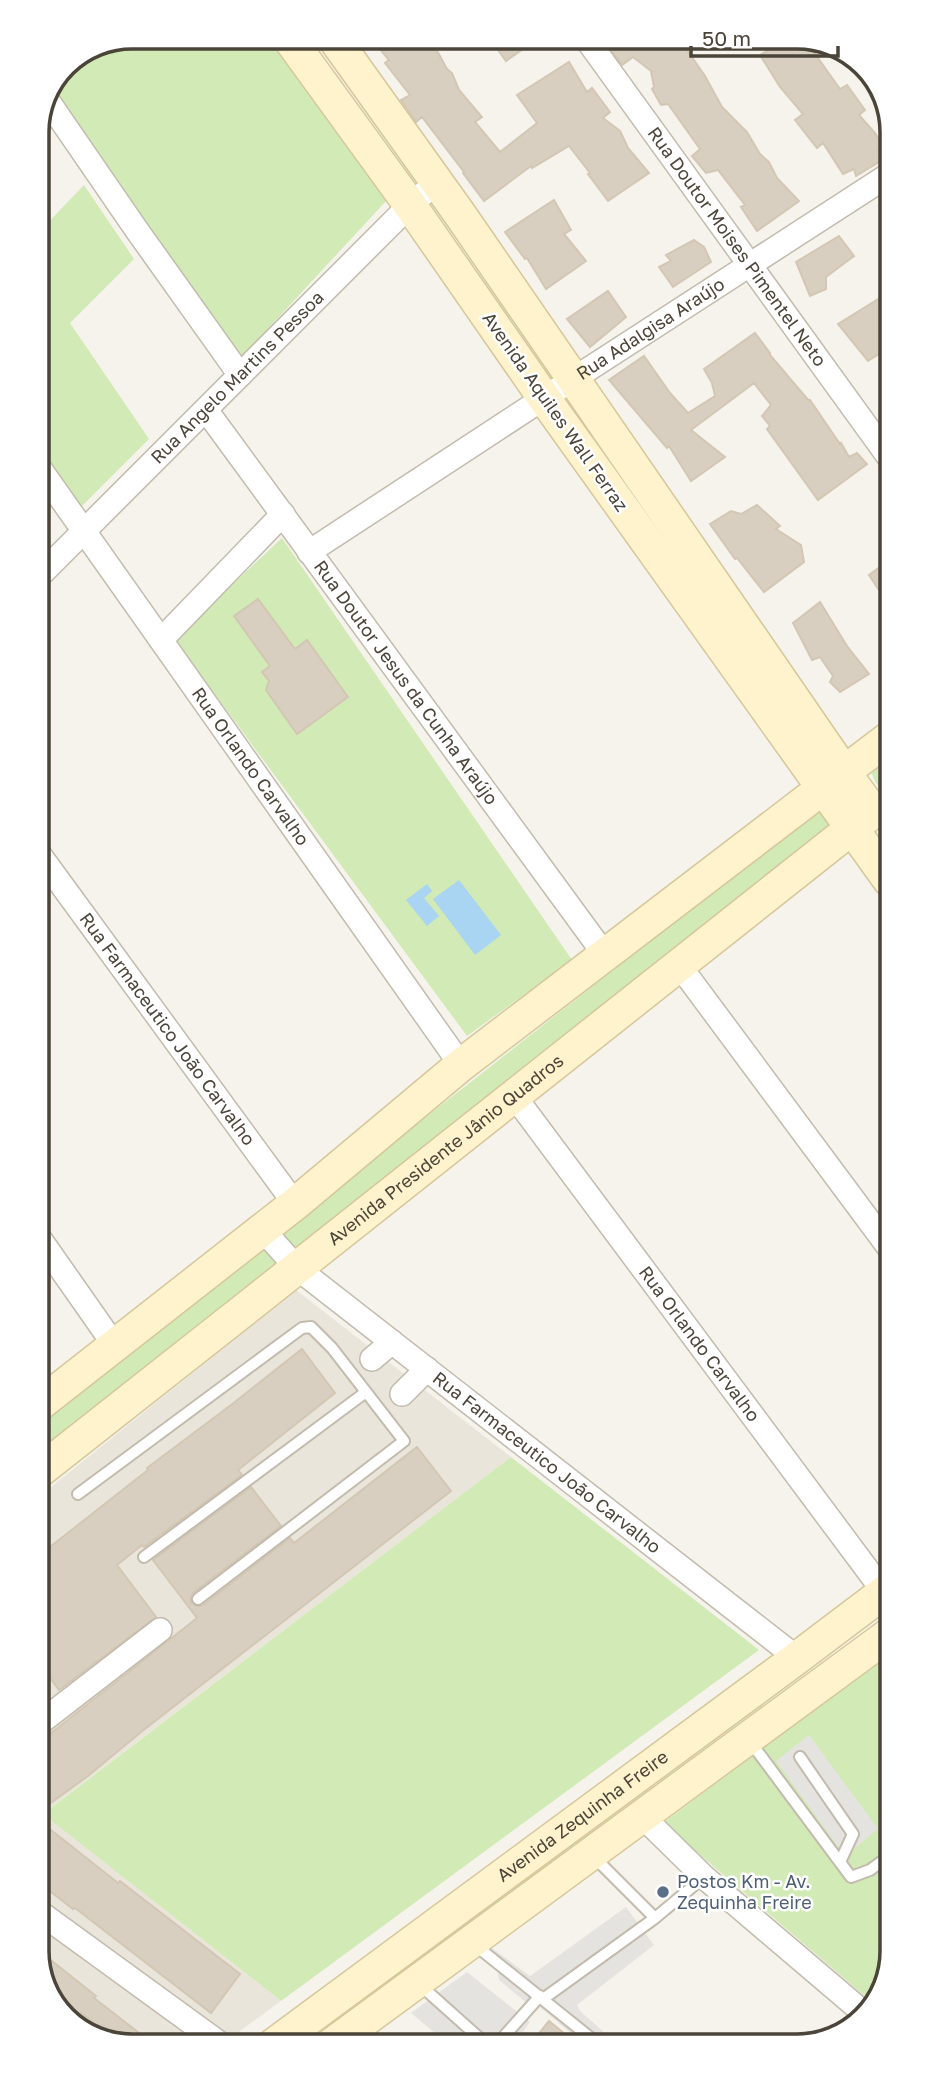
<svg xmlns="http://www.w3.org/2000/svg" width="929" height="2083" font-family="'Golos Text',sans-serif">
	<style>
		.residential { fill: #eae5da }
		.green { fill: #d2eab5 }
		.parking { fill: #e5e3e0 }
		.water { fill: #a9d4f2 }
		.building { fill: #d8cfc1; stroke: #d3c7b4; stroke-width: 2 }
		.lines { fill: none; stroke-linecap: round; stroke-linejoin: round }
		.lane-casing { stroke: #c2bbae; stroke-width: 14 }
		.street-casing { stroke: #c2bbae; stroke-width: 26 }
		.secondary-casing { stroke: #d6c79b; stroke-width: 35 }
		.lane { stroke: #fff; stroke-width: 10 }
		.street { stroke: #fff; stroke-width: 23 }
		.secondary { stroke: #fff3cd; stroke-width: 32 }
		.service-dot { fill: #5c6f8a; stroke: #fff; stroke-width: 2.5 }
		.labels { text-anchor: middle; stroke-width: 5; stroke-linejoin: round; paint-order: stroke }
		.street-label { font-size: 18px; fill: #4b4439; stroke: #fff }
		.service-label { font-size: 18px; fill: #4e5e75; stroke: #fff; text-anchor: start }
		.rim { fill: none; stroke: #4b4439; stroke-width: 3.5 }
	</style>
	<rect width="100%" height="100%" fill="#f6f3ec"/>
	<path class="residential" d="M 296,1290 L 511,1457 L 41,1815 L 41,1495 Z
		M 52,1820 L 281,2001 L 221,2045 L 125,2046 L 74,2026 L 42,1982 L 42,1829 Z"/>
	<path class="green" d="M 132,37 L 269,37 L 387,200 L 239,360 L 52,93 L 65,64 Z
		M 84,185 L 134,259 L 70,323 L 149,439 L 79,509 L 38,450 L 37,234 Z
		M 282,538 L 572,960 L 467,1036 L 174,639 Z
		M 889,747 L 889,793 C 876,789 873,777 869,765 Z
		M 820,808 L 839,829 L 297,1254 L 282,1236 L 282,1230 Z
		M 258,1248 C 271,1251 277,1258 276,1272 L 41,1456 L 40,1418 Z
		M 511,1457 L 759,1650 L 281,2001 L 43,1814 Z
		M 891,1653 L 892,1951 L 874,2004 L 663,1823 Z"/>
	<path class="parking" d="M 809,1735 L 878,1829 L 845,1856 L 776,1761 Z
		M 626,1907 L 654,1945 L 577,2005 L 580,2011 L 614,2041 L 613,2043 L 582,2043 L 533,2001 L 528,2004 L 499,1980 L 498,1972 L 477,1955 L 489,1946 L 530,1976 Z
		M 467,1972 L 530,2022 L 515,2043 L 448,2044 L 411,2013 Z"/>
	<path class="water" d="M 459,880 L 501,935 L 475,955 L 433,899 Z
		M 427,884 L 432,891 L 424,898 L 439,916 L 427,926 L 406,900 Z"/>
	<path class="building" d="M 370,37 L 426,37 L 435,47 L 447,69 L 452,73 L 459,90 L 482,117 L 475,122 L 500,152 L 537,123 L 517,95 L 569,62 L 587,92 L 592,88 L 610,112 L 603,118 L 620,131 L 628,148 L 649,173 L 608,201 L 588,174 L 590,173 L 569,146 L 532,168 L 531,166 L 484,201 L 463,173 L 464,172 L 422,117 L 416,122 L 401,100 L 410,95 L 385,63 L 389,60 Z
		M 489,37 L 540,37 L 506,61 Z
		M 602,37 L 678,37 L 705,76 L 722,107 L 747,132 L 760,154 L 769,162 L 777,178 L 799,201 L 757,231 L 741,207 L 745,205 L 718,170 L 706,173 L 692,156 L 700,149 L 668,104 L 661,105 L 652,89 L 654,87 L 651,71 L 633,57 L 622,65 Z
		M 791,37 L 803,37 L 840,89 L 847,85 L 865,110 L 859,115 L 875,133 L 884,147 L 878,151 L 882,160 L 856,176 L 854,169 L 843,174 L 823,143 L 817,148 L 795,120 L 803,114 L 780,87 L 760,55 Z
		M 554,200 L 571,230 L 564,234 L 586,261 L 546,289 L 527,258 L 525,259 L 505,232 Z
		M 839,236 L 854,256 L 826,277 L 826,289 L 810,296 L 796,262 Z
		M 694,240 L 704,247 L 711,262 L 673,287 L 659,267 L 671,261 L 666,255 Z
		M 608,291 L 626,317 L 590,347 L 567,319 Z
		M 888,293 L 888,348 L 868,361 L 838,324 Z
		M 755,333 L 770,353 L 770,355 L 809,401 L 810,400 L 840,444 L 841,443 L 849,457 L 857,453 L 867,464 L 818,500 L 767,429 L 770,426 L 762,416 L 771,405 L 754,383 L 691,430 L 725,457 L 691,481 L 669,446 L 667,448 L 609,380 L 644,356 L 670,393 L 688,413 L 715,396 L 712,383 L 704,369 Z
		M 757,505 L 780,526 L 776,529 L 801,545 L 804,562 L 764,592 L 737,558 L 735,559 L 710,524 L 731,511 L 741,514 Z
		M 888,561 L 888,604 L 869,575 Z
		M 258,599 L 295,649 L 307,640 L 348,697 L 297,734 L 266,690 L 269,681 L 262,672 L 270,666 L 234,616 Z
		M 820,602 L 847,646 L 869,674 L 840,692 L 830,682 L 833,676 L 820,657 L 812,660 L 793,623 Z
		M 302,1349 L 335,1393 L 238,1470 L 242,1475 L 144,1547 L 142,1545 L 117,1565 L 156,1617 L 59,1690 L 41,1666 L 41,1554 L 148,1470 L 147,1468 L 231,1405 Z
		M 417,1447 L 451,1491 L 141,1732 L 88,1776 L 41,1810 L 41,1741 L 197,1618 L 153,1560 L 251,1487 L 281,1526 L 193,1593 L 191,1597 L 191,1603 L 196,1606 L 202,1606 L 290,1538 L 294,1543 Z
		M 51,1830 L 118,1883 L 120,1881 L 240,1974 L 211,2013 L 75,1908 L 73,1909 L 42,1885 L 42,1841 Z
		M 42,1953 L 96,1996 L 94,1998 L 156,2046 L 125,2046 L 109,2040 L 111,2036 L 81,2013 L 73,2025 L 42,1982 Z
		M 549,2021 L 576,2043 L 531,2043 Z"/>
	<g class="lines">
		<defs>
			<path id="lane" d="M 78,1494 L 302,1328 L 311,1327 L 332,1348 L 404,1441 L 198,1599
				M 144,1557 L 366,1392
				M 749,1740 L 851,1877 L 870,1870 L 892,1854
				M 800,1757 L 853,1834 L 840,1862
				M 592,1855 L 655,1918 L 704,1877
				M 475,1945 L 597,2043
				M 419,1984 L 485,2043
				M 543,1999 L 655,1918
				M 498,2043 L 540,1996"/>
			<g id="street">
				<path id="s1" d="M 585,37 L 888,456"/>
				<path d="M 48,101 L 136,229 L 240,375"/>
				<path id="s2" d="M 206,410 L 605,955"/>
				<path id="s3" d="M 38,466 L 461,1065"/>
				<path id="s4" d="M 309,552 L 544,398 L 887,176"/>
				<path id="s5" d="M 38,577 L 410,205 L 437,182"/>
				<path d="M 161,640 L 283,514"/>
				<path id="s6" d="M 39,854 L 295,1204"/>
				<path d="M 679,965 L 890,1249"/>
				<path id="s7" d="M 515,1097 L 884,1592"/>
				<path id="s8" d="M 262,1229 L 297,1268 L 797,1658"/>
				<path d="M 40,1239 L 115,1346"/>
				<path d="M 372,1359 L 392,1342"/>
				<path d="M 402,1394 L 427,1369"/>
				<path d="M 41,1722 L 160,1630"/>
				<path d="M 641,1815 L 704,1877 L 865,2014"/>
				<path d="M 42,1914 L 222,2045"/>
			</g>
			<g id="secondary">
				<path d="M 333,37 L 459,213 L 844,772 L 889,738"/>
				<path d="M 40,1404 L 295,1204 L 461,1065 L 823,788 L 544,398 L 410,205 L 288,37"/>
				<path id="s9" d="M 41,1470 C 307,1261 571,1050 837,840 L 873,812 L 844,772 L 823,788 L 889,880"/>
				<path id="s10" d="M 273,2045 L 797,1658 L 891,1587"/>
				<path d="M 331,2045 L 891,1633"/>
			</g>
		</defs>
		<use href="#lane" class="lane-casing"/>
		<use href="#street" class="street-casing"/>
		<use href="#secondary" class="secondary-casing"/>
		<use href="#lane" class="lane"/>
		<use href="#street" class="street"/>
		<use href="#secondary" class="secondary"/>
	</g>
	<circle class="service-dot" cx="663" cy="1892" r="7"/>
	<g class="labels">
		<g class="street-label">
			<text dy="6" stroke="none"><textPath href="#s1" startOffset="259">Rua Doutor Moises Pimentel Neto</textPath></text>
			<text dy="6" stroke="none"><textPath href="#s4" startOffset="408">Rua Adalgisa Araújo</textPath></text>
			<text dy="6" stroke="none"><textPath href="#s5" startOffset="282">Rua Angelo Martins Pessoa</textPath></text>
			<text transform="translate(555 412) rotate(55)" y="6">Avenida Aquiles Wall Ferraz</text>
			<text dy="6" stroke="none"><textPath href="#s2" startOffset="338">Rua Doutor Jesus da Cunha Araújo</textPath></text>
			<text dy="6" stroke="none"><textPath href="#s3" startOffset="368">Rua Orlando Carvalho</textPath></text>
			<text dy="6" stroke="none"><textPath href="#s6" startOffset="217">Rua Farmaceutico João Carvalho</textPath></text>
			<text dy="6" stroke="none"><textPath href="#s9" startOffset="516">Avenida Presidente Jânio Quadros</textPath></text>
			<text dy="6" stroke="none"><textPath href="#s7" startOffset="308">Rua Orlando Carvalho</textPath></text>
			<text dy="6" stroke="none"><textPath href="#s8" startOffset="369">Rua Farmaceutico João Carvalho</textPath></text>
			<text dy="6" stroke="none"><textPath href="#s10" startOffset="385">Avenida Zequinha Freire</textPath></text>
		</g>
		<g class="service-label">
			<text x="677" y="1888">Postos Km - Av.<tspan x="677" dy="21">Zequinha Freire</tspan></text>
		</g>
	</g>
	<path d="M0 0H929V2083H0ZM132 49H797A83 83 0 0 1 880 132V1951A83 83 0 0 1 797 2034H132A83 83 0 0 1 49 1951V132A83 83 0 0 1 132 49Z" fill="#fff" fill-rule="evenodd"/>
	<path class="rim" d="M132 49H797A83 83 0 0 1 880 132V1951A83 83 0 0 1 797 2034H132A83 83 0 0 1 49 1951V132A83 83 0 0 1 132 49Z"/>
	<path d="M691 46v10h147v-10" fill="none" stroke="#4b4439" stroke-width="3.5"/>
	<text x="702" y="46" font-size="21" fill="#4b4439" stroke="#ffffff" stroke-width="5" paint-order="stroke">50 m</text>
</svg>
